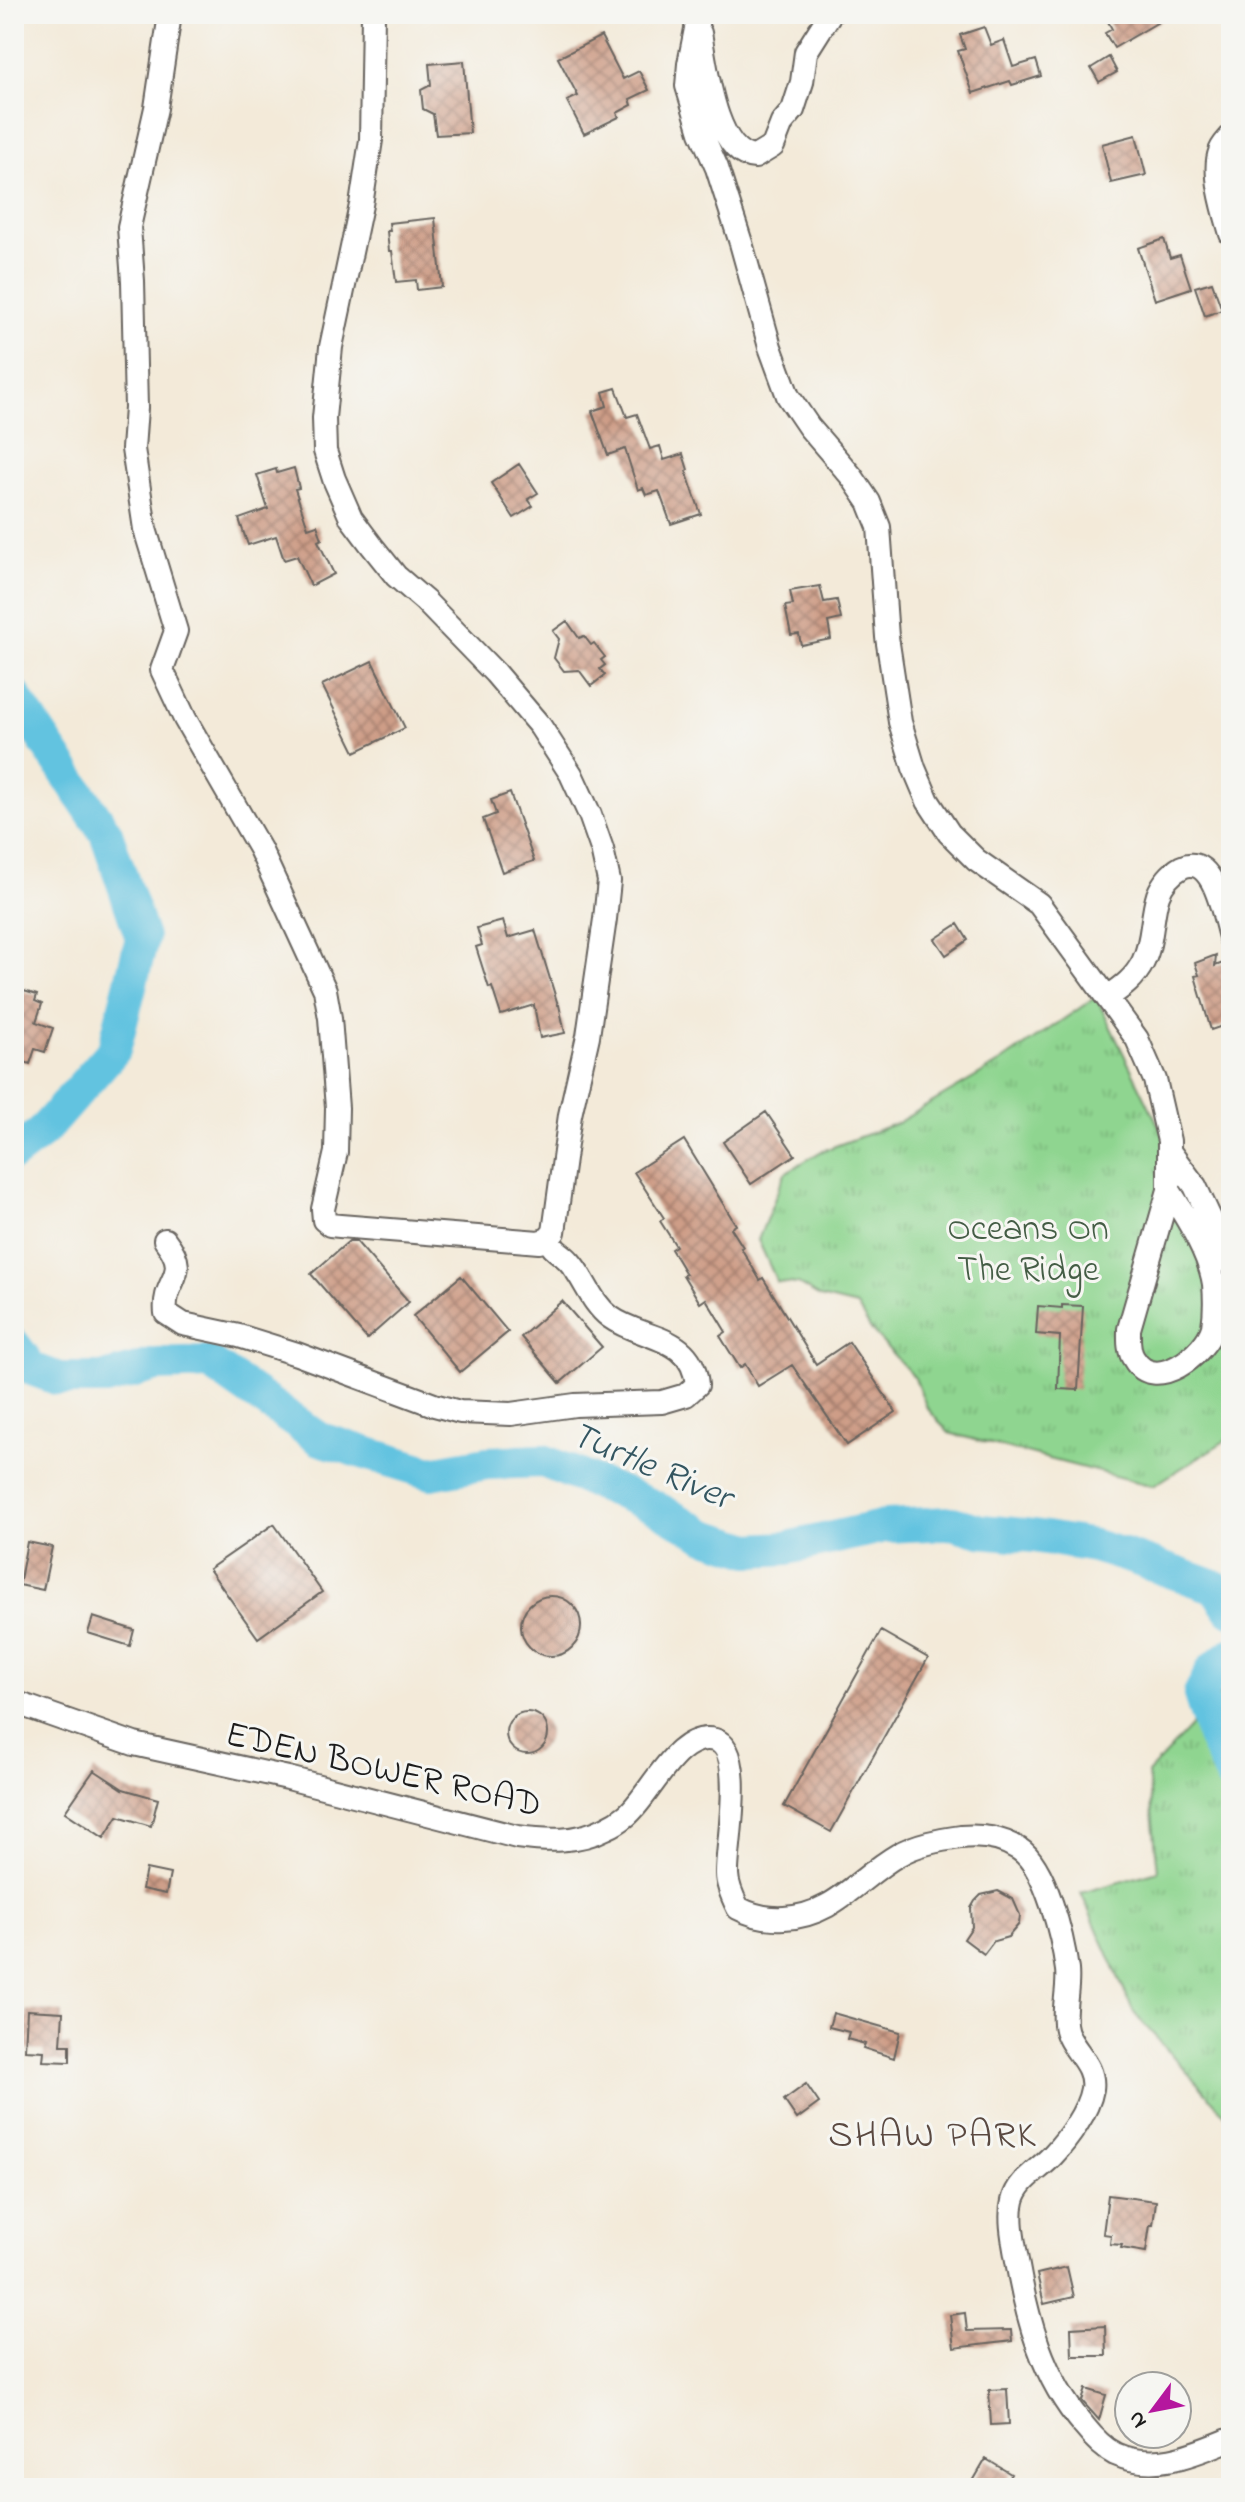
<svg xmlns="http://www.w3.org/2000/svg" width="1245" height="2502" font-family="'Indie Flower',sans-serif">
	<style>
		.grass { fill: url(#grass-tufts); stroke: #567856; stroke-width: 2 }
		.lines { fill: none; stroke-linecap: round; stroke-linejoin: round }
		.river { stroke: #62c3e0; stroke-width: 34 }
		.building { fill: url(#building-cross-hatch) }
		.minor-casing { stroke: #67645e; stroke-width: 26 }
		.minor { stroke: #fff; stroke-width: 22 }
		.labels { text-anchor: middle; stroke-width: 6; stroke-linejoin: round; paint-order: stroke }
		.park-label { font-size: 36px; fill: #445d45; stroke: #f6f6f2 }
		.street-label { font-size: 36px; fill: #1c1c1c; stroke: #f6f6f2 }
		.water-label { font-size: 38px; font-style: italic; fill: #345661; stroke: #f6f6f2 }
		.neighbourhood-label { font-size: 38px; letter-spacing: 2px; fill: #5a4941; stroke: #f6f6f2 }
	</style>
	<defs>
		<pattern id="grass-tufts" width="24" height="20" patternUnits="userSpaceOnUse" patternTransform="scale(2)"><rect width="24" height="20" fill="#8fd590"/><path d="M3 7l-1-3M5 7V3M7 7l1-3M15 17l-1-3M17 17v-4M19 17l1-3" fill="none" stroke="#7bb67c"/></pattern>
		<pattern id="building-cross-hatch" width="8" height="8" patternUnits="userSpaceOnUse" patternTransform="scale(2)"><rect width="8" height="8" fill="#ce9d87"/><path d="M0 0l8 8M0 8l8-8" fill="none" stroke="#a67f6e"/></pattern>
	</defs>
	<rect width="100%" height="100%" fill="#f6f6f2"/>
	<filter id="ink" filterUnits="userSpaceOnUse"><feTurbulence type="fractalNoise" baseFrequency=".0125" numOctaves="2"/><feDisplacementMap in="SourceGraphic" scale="16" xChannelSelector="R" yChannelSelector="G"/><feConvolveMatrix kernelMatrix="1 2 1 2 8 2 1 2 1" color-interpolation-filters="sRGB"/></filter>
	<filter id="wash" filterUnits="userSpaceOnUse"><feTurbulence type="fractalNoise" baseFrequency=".006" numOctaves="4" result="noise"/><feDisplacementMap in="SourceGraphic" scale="32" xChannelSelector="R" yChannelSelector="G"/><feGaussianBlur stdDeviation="1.8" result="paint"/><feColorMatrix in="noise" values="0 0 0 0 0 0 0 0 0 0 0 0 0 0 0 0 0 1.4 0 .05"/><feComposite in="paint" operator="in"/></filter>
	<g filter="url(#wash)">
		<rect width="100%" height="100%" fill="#f3ead9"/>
		<path class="grass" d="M 1096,997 L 1218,1247 L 1231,1281 L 1231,1437 L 1153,1486 L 949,1433 L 927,1408 L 915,1378 L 871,1330 L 857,1306 L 820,1297 L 798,1284 L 777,1282 L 758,1240 L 785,1173 L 822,1151 L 897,1123 L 1001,1062 Z
			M 1231,1683 L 1231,2121 L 1134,2013 L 1081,1893 L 1158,1871 L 1148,1773 Z"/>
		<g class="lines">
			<path class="river" d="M 14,695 L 106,833 L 142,938 L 114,1050 L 42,1132 L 14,1154
				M 14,1345 L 32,1369 L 59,1379 L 105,1379 L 156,1365 L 210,1363 L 320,1439 L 431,1473 L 487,1463 L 543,1461 L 655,1507 L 706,1536 L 750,1550 L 788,1548 L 885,1526 L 952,1523 L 981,1531 L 1034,1536 L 1094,1546 L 1133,1558 L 1215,1587 L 1231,1610
				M 1231,1655 L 1213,1669 L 1200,1694 L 1213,1736 L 1231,1776"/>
		</g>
		<g id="blocks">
			<path class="building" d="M 1104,14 L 1172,14 L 1114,48 L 1105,33 L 1112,29 Z
				M 984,27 L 991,45 L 1004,40 L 1013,67 L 1036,60 L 1041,76 L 1012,85 L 1010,81 L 973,93 L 958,51 L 965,49 L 960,35 Z
				M 601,36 L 623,79 L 639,71 L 649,90 L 630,99 L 632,105 L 617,113 L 619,117 L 584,134 L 567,101 L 578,96 L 558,58 Z
				M 1109,57 L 1117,72 L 1099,82 L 1091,68 Z
				M 464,61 L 470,133 L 436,135 L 433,114 L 423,109 L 421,90 L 431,85 L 429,64 Z
				M 1136,135 L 1146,175 L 1111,183 L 1102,144 Z
				M 435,218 L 442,287 L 417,290 L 416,280 L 396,282 L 392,251 L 389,251 L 387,231 L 390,231 L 389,223 Z
				M 1164,239 L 1170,258 L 1180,255 L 1191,288 L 1155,300 L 1138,248 Z
				M 1212,282 L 1222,310 L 1205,316 L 1195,287 Z
				M 616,388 L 627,417 L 637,414 L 650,449 L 660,446 L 664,460 L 683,454 L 688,470 L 686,471 L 701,514 L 671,524 L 659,491 L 646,495 L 643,488 L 638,490 L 625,449 L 608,455 L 592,411 L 607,406 L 603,392 Z
				M 519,464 L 538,493 L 528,499 L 533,506 L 514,518 L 491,483 Z
				M 294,468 L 299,488 L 295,489 L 308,528 L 317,525 L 322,539 L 318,541 L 334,574 L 311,586 L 297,556 L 284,560 L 276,536 L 248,545 L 239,519 L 268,509 L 257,475 L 276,469 L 277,473 Z
				M 820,586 L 824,602 L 837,600 L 841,619 L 828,622 L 831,639 L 801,645 L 799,634 L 791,635 L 785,606 L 793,605 L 790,591 Z
				M 567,621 L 579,638 L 584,636 L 591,645 L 594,643 L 605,657 L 601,660 L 605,665 L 600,669 L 605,675 L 591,686 L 579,670 L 564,671 L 554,658 L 559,639 L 553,631 Z
				M 372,661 L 405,728 L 355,752 L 322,685 Z
				M 510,793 L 534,861 L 502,872 L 483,819 L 496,814 L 491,800 Z
				M 503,921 L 508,938 L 535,930 L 558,1005 L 559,1005 L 565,1033 L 540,1038 L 534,1005 L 501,1015 L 492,987 L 489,988 L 476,947 L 482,945 L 477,928 Z
				M 958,924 L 968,940 L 946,955 L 935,939 Z
				M 1216,955 L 1215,966 L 1226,962 L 1231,975 L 1231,1023 L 1211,1030 L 1195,976 L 1199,975 L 1195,963 Z
				M 14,988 L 37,995 L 35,1001 L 42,1004 L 36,1022 L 53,1028 L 45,1052 L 35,1049 L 30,1064 L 14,1058 Z
				M 766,1112 L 795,1155 L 751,1184 L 723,1142 Z
				M 684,1140 L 736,1225 L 731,1228 L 743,1247 L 741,1248 L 760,1280 L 763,1278 L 816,1364 L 849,1342 L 896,1412 L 847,1445 L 792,1365 L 758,1386 L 745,1364 L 740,1368 L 720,1336 L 726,1332 L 706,1299 L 700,1303 L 683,1275 L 686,1274 L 671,1249 L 676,1246 L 660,1221 L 664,1218 L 634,1172 Z
				M 349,1241 L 356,1241 L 409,1302 L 367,1339 L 311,1274 Z
				M 461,1276 L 508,1332 L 460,1372 L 413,1316 Z
				M 562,1301 L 602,1347 L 560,1383 L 521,1337 Z
				M 1062,1305 L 1083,1306 L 1078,1390 L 1058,1389 L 1060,1336 L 1036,1334 L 1038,1306 L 1062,1308 Z
				M 274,1524 L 322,1592 L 258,1638 L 209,1569 Z
				M 27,1542 L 52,1547 L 43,1590 L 19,1585 Z
				M521 1626a30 30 0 1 1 60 0a30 30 0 1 1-60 0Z
				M 93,1617 L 134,1630 L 130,1646 L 88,1633 Z
				M 881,1631 L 928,1658 L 831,1832 L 784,1806 Z
				M506 1733a21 21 0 1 1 42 0a21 21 0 1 1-42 0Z
				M 94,1770 L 123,1789 L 158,1799 L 151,1826 L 118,1816 L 104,1838 L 65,1812 Z
				M 146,1869 L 170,1874 L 166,1894 L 142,1889 Z
				M 998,1891 L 1013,1899 L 1020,1915 L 1019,1924 L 1008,1937 L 994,1941 L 984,1954 L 964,1939 L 972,1927 L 971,1908 L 975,1901 L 981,1895 Z
				M 27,2010 L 63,2012 L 61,2045 L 70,2045 L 70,2062 L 43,2061 L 44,2051 L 25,2050 Z
				M 833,2013 L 900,2032 L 894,2058 L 863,2048 L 865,2044 L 847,2039 L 849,2032 L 829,2027 Z
				M 806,2084 L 819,2103 L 797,2119 L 784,2100 Z
				M 1108,2195 L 1156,2201 L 1153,2225 L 1150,2225 L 1146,2252 L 1121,2248 L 1122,2245 L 1110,2244 L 1111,2235 L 1103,2234 Z
				M 1067,2267 L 1074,2297 L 1044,2304 L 1037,2274 Z
				M 965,2313 L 967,2331 L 1011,2330 L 1012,2341 L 954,2348 L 950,2315 Z
				M 1105,2326 L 1106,2356 L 1072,2356 L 1071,2328 Z
				M 1007,2389 L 1009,2424 L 991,2425 L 989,2390 Z
				M 1086,2389 L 1106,2395 L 1099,2420 L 1082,2401 Z
				M 986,2459 L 1011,2474 L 1002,2488 L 969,2488 Z"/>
		</g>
	</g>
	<g filter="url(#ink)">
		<use href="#blocks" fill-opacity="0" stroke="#67645e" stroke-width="2"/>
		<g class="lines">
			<defs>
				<path id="minor" d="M 170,14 L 156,108 L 129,227 L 133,281 L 136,408 L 133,449 L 145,529 L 176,631 L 162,670 L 185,719 L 260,849 L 325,990 L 330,1018 L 337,1108 L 336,1152 L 323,1209 L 324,1220 L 330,1225 L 340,1226 L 539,1242 L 548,1239 L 554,1232 L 570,1115 L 588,1036 L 605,919 L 609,881 L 602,849 L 590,815 L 571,774 L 540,726 L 495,673 L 425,601 L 396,576 L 372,546 L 351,518 L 334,479 L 325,451 L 324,418 L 331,347 L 361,205 L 371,140 L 373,14
					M 699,14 L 689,64 L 687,86 L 701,132 L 717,168 L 741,243 L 770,347 L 788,396 L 809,427 L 852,477 L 869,502 L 879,527 L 887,637 L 900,722 L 914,768 L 928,801 L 949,833 L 976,860 L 1039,904 L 1137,1039 L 1155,1080 L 1169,1141 L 1169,1190 L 1129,1329 C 1129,1339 1128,1351 1134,1359 C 1154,1394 1206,1354 1213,1327 C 1215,1315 1215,1296 1214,1284 C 1209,1252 1186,1217 1169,1190
					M 700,33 C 706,65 715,155 755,157 L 773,146 L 782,123 L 793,110 L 802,82 L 806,52 L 830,14
					M 1231,136 C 1228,140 1221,146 1220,152 C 1212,172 1225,213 1231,234
					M 1108,997 C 1123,987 1135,978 1143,962 C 1153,942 1151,917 1158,895 C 1162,884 1171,873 1182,867 C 1215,852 1224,920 1231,940
					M 1169,1151 L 1195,1186 L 1231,1263
					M 165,1240 C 193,1276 162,1278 166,1313 L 183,1324 L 239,1336 L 297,1354 L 434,1405 L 460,1412 L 511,1414 L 575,1405 L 662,1402 L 686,1395 L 697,1385 C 693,1334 641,1340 610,1317 C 591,1303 584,1277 569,1261 C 562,1253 552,1250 548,1239
					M 14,1702 L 134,1744 L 288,1778 L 517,1837 C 547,1841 577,1843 606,1828 C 613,1825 621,1820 627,1815 C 651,1795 677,1730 715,1740 C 747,1749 726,1848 727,1874 C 727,1885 733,1898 738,1908 C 753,1916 767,1919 784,1918 C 834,1916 858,1878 898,1855 C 916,1844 940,1840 961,1837 C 980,1835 1002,1838 1019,1849 C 1046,1866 1063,1939 1067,1970 C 1069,1988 1063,2006 1065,2024 C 1067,2048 1096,2062 1092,2089 C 1088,2112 1068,2139 1052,2156 C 1038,2171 1018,2180 1013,2201 C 1009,2217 1013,2238 1016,2255 C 1026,2316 1042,2378 1084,2426 C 1092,2436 1103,2448 1115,2454 C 1155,2472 1194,2454 1231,2439"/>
			</defs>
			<use href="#minor" class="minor-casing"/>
			<use href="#minor" class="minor"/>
		</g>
	</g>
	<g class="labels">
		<g class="park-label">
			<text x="1028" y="1239">Oceans On<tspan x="1028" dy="41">The Ridge</tspan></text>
		</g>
		<g class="street-label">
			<text transform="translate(384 1767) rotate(13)" y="13">EDEN BOWER ROAD</text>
		</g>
		<g class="water-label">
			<text transform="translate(652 1464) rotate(23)" y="13">Turtle River</text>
		</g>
		<g class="neighbourhood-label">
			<text x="933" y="2146">SHAW PARK</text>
		</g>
	</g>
	<rect width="1245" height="2502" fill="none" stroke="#f6f6f2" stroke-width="48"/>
	<g transform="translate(1153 2410) rotate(238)"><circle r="38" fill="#f6f6f2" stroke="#9f9f9c" stroke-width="2"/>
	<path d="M0-6L14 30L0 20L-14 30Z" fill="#b5179e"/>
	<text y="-12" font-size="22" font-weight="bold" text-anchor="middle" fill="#1c1c1c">N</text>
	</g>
</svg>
